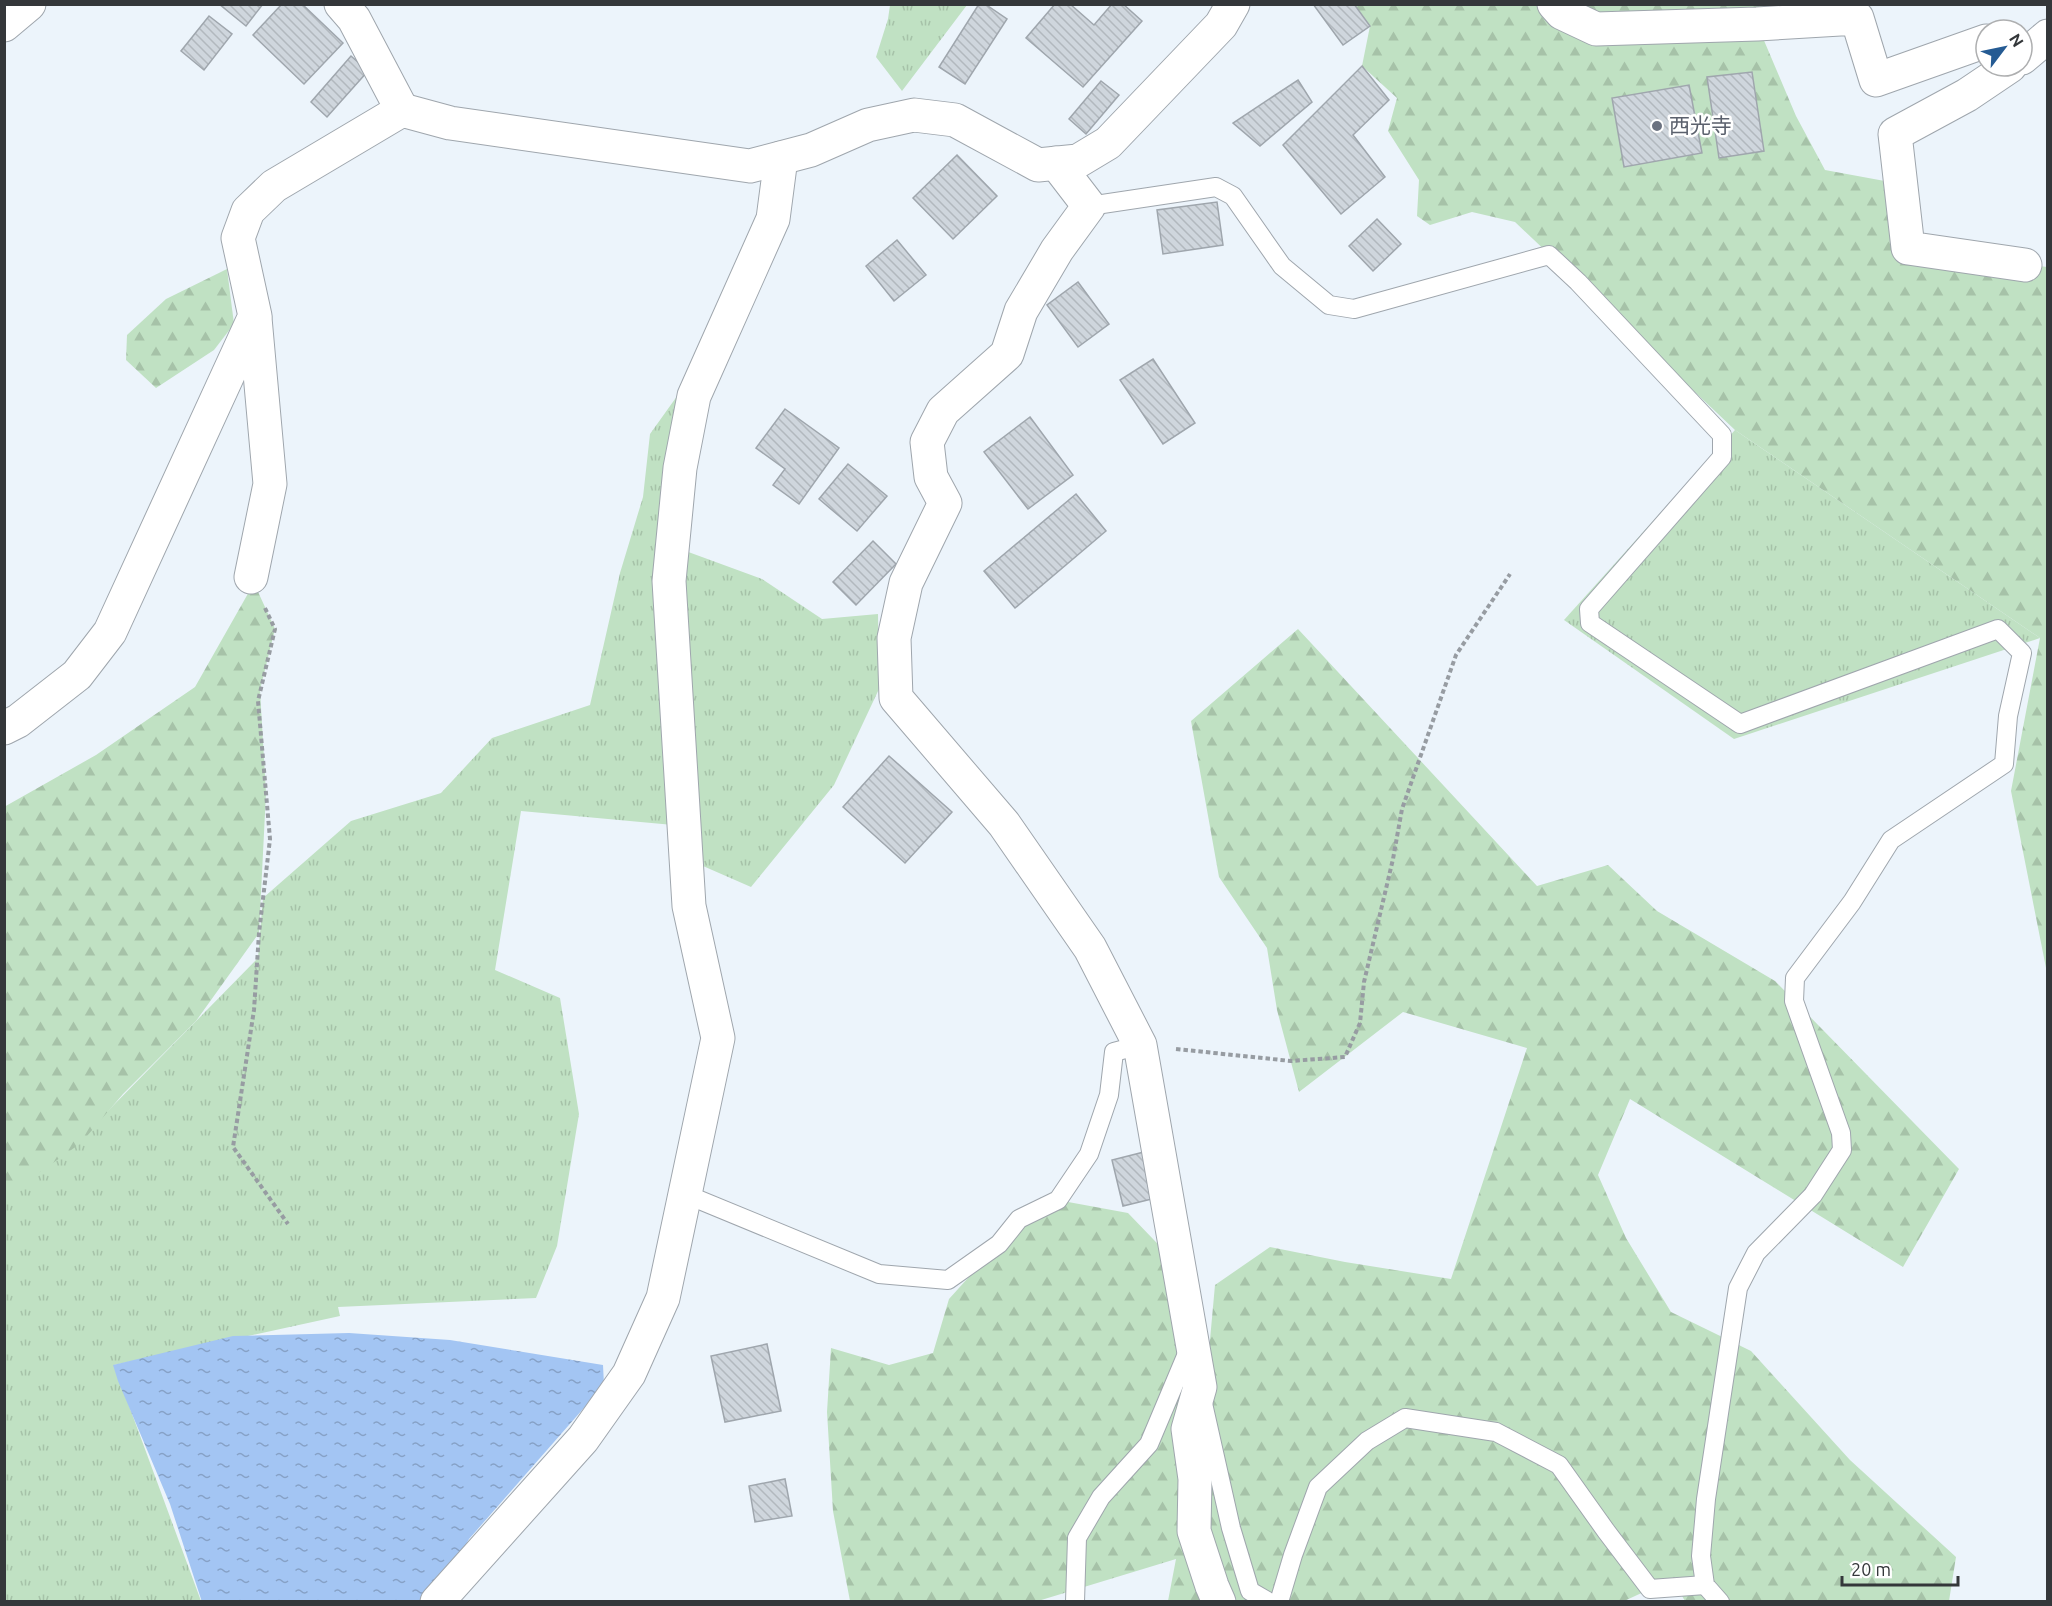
<svg xmlns="http://www.w3.org/2000/svg" width="2052" height="1606" font-family="Ubuntu,'Noto Sans JP',sans-serif">
<style>
.grass{fill:url(#grass-tufts)}
.forest{fill:url(#forest-firs)}
.water{fill:url(#water-ripples)}
.building{fill:url(#building-back-hatch);stroke:#9fa6ad;stroke-width:1.5}
.lines{fill:none;stroke-linecap:round;stroke-linejoin:round}
.lane-casing{stroke:#9fa6ad;stroke-width:20}
.street-casing{stroke:#9fa6ad;stroke-width:35}
.path{stroke:#979ca2;stroke-width:4;stroke-dasharray:4.5 3;stroke-linecap:butt}
.lane{stroke:#fff;stroke-width:18}
.street{stroke:#fff;stroke-width:33}
.worship-dot{fill:#6b7280;stroke:#fff;stroke-width:2}
.labels{text-anchor:middle;stroke-width:5;stroke-linejoin:round;paint-order:stroke}
.worship-label{font-size:21px;fill:#5b616d;stroke:#fff;text-anchor:start}
</style>
<defs>
<pattern id="grass-tufts" width="24" height="20" patternUnits="userSpaceOnUse" patternTransform="scale(1.5)"><rect width="24" height="20" fill="#c0e1c3"/><path d="M3 7l-1-3M5 7V3M7 7l1-3M15 17l-1-3M17 17v-4M19 17l1-3" fill="none" stroke="#a6c2a8"/></pattern>
<pattern id="forest-firs" width="22" height="20" patternUnits="userSpaceOnUse" patternTransform="scale(1.5)"><rect width="22" height="20" fill="#c0e1c3"/><path d="M5 1l3.5 6h-7zM16 11l3.5 6h-7z" fill="#a6c2a8"/></pattern>
<pattern id="water-ripples" width="26" height="14" patternUnits="userSpaceOnUse" patternTransform="scale(1.5)"><rect width="26" height="14" fill="#a3c5f3"/><path d="M2 4q2-2 4 0t4 0M15 11q2-2 4 0t4 0" fill="none" stroke="#86a1c6"/></pattern>
<pattern id="building-back-hatch" width="6" height="6" patternUnits="userSpaceOnUse" patternTransform="scale(1.5)"><rect width="6" height="6" fill="#cfd6dd"/><path d="M-1 5l2 2M0 0l6 6M5-1l2 2" fill="none" stroke="#b2b8be"/></pattern>
</defs>
<rect width="100%" height="100%" fill="#ecf4fb"/>
<g class="grass">
<path d="M 890,5 L 967,5 L 902,91 L 876,57 L 888,19 Z"/>
<path d="M 695,371 L 680,453 L 684,826 L 521,811 L 495,970 L 560,998 L 579,1114 L 557,1246 L 536,1298 L 338,1307 L 340,1316 L 114,1365 L 201,1601 L 5,1602 L 5,1194 L 100,1119 L 258,958 L 263,898 L 351,821 L 441,793 L 492,738 L 590,705 L 620,573 L 643,497 L 650,434 Z"/>
<path d="M 1735,430 L 2040,638 L 1734,739 L 1564,620 Z"/>
<path d="M 672,546 L 762,579 L 822,619 L 878,614 L 879,689 L 834,785 L 751,887 L 703,866 L 677,714 Z"/>
</g>
<g class="forest">
<path d="M 1354,5 L 1856,5 L 1757,24 L 1796,116 L 1825,170 L 1901,184 L 1909,248 L 2047,267 L 2047,973 L 2011,791 L 2040,638 L 1735,430 L 1515,222 L 1472,212 L 1430,225 L 1417,216 L 1419,180 L 1388,131 L 1397,98 L 1362,66 L 1370,26 Z"/>
<path d="M 227,269 L 234,324 L 214,350 L 156,388 L 126,360 L 127,335 L 166,299 Z"/>
<path d="M 254,583 L 275,629 L 260,690 L 266,793 L 259,933 L 196,1021 L 123,1094 L 81,1143 L 5,1197 L 4,807 L 96,755 L 195,687 Z"/>
<path d="M 1298,629 L 1537,886 L 1608,865 L 1657,911 L 1775,981 L 1959,1169 L 1903,1267 L 1630,1099 L 1598,1175 L 1626,1238 L 1671,1312 L 1751,1351 L 1850,1460 L 1956,1557 L 1949,1601 L 1685,1601 L 1672,1579 L 1622,1602 L 1168,1601 L 1176,1559 L 1038,1601 L 850,1601 L 833,1511 L 827,1412 L 831,1348 L 889,1365 L 933,1353 L 949,1299 L 1041,1197 L 1128,1213 L 1179,1266 L 1194,1515 L 1215,1285 L 1270,1247 L 1345,1262 L 1451,1279 L 1527,1048 L 1403,1012 L 1299,1092 L 1277,1010 L 1267,948 L 1219,877 L 1191,721 Z"/>
</g>
<path class="water" d="M 349,1333 L 450,1340 L 603,1365 L 604,1385 L 469,1539 L 449,1574 L 422,1601 L 202,1602 L 170,1504 L 118,1381 L 113,1365 L 233,1336 Z"/>
<g class="building">
<path d="M 219,4 L 263,4 L 246,26 Z"/>
<path d="M 282,4 L 302,4 L 343,43 L 304,84 L 253,35 Z"/>
<path d="M 979,4 L 985,4 L 1007,19 L 965,84 L 939,67 Z"/>
<path d="M 1055,4 L 1070,4 L 1094,25 L 1112,4 L 1123,4 L 1142,21 L 1083,87 L 1026,38 Z"/>
<path d="M 1313,4 L 1354,4 L 1370,26 L 1343,45 Z"/>
<path d="M 209,16 L 232,34 L 204,70 L 181,51 Z"/>
<path d="M 351,56 L 368,71 L 327,117 L 311,102 Z"/>
<path d="M 1362,66 L 1389,100 L 1353,135 L 1385,177 L 1341,214 L 1283,145 Z"/>
<path d="M 1752,72 L 1764,151 L 1719,158 L 1707,77 Z"/>
<path d="M 1298,80 L 1312,102 L 1260,146 L 1233,123 Z"/>
<path d="M 1101,81 L 1119,95 L 1086,134 L 1069,119 Z"/>
<path d="M 1689,85 L 1702,153 L 1624,167 L 1612,98 Z"/>
<path d="M 957,155 L 997,196 L 953,239 L 913,198 Z"/>
<path d="M 1217,202 L 1223,245 L 1163,254 L 1157,210 Z"/>
<path d="M 1377,219 L 1401,244 L 1373,271 L 1349,246 Z"/>
<path d="M 897,240 L 926,275 L 894,301 L 866,266 Z"/>
<path d="M 1078,282 L 1109,324 L 1078,347 L 1047,305 Z"/>
<path d="M 1153,359 L 1195,423 L 1163,444 L 1120,380 Z"/>
<path d="M 785,409 L 839,448 L 799,504 L 773,485 L 785,469 L 756,448 Z"/>
<path d="M 1030,417 L 1073,475 L 1028,509 L 984,452 Z"/>
<path d="M 848,464 L 887,496 L 857,531 L 819,499 Z"/>
<path d="M 1076,494 L 1106,531 L 1015,608 L 984,571 Z"/>
<path d="M 873,541 L 896,564 L 856,605 L 833,582 Z"/>
<path d="M 889,756 L 952,812 L 905,863 L 843,807 Z"/>
<path d="M 1144,1152 L 1156,1198 L 1123,1206 L 1112,1160 Z"/>
<path d="M 767,1344 L 781,1411 L 725,1422 L 711,1356 Z"/>
<path d="M 785,1479 L 792,1516 L 755,1522 L 749,1486 Z"/>
</g>
<g class="lines">
<g class="lane-casing">
<g id="lane">
<path d="M 1089,206 L 1216,187 L 1233,196 L 1282,266 L 1329,305 L 1354,309 L 1549,255 L 1578,282 L 1722,435 L 1722,457 L 1589,609 L 1590,623 L 1740,724 L 1998,629 L 2022,653 L 2008,716 L 2004,764 L 1891,840 L 1852,902 L 1795,978 L 1794,1001 L 1841,1133 L 1842,1150 L 1813,1195 L 1756,1253 L 1738,1288 L 1706,1499 L 1701,1556 L 1705,1585 L 1720,1602"/>
<path d="M 685,1194 L 879,1274 L 948,1280 L 999,1244 L 1019,1219 L 1058,1200 L 1089,1154 L 1109,1095 L 1114,1052 L 1140,1045"/>
<path d="M 1202,1399 L 1231,1528 L 1250,1591 L 1269,1602"/>
<path d="M 1075,1602 L 1077,1538 L 1101,1497 L 1149,1444 L 1189,1349"/>
<path d="M 1279,1602 L 1293,1555 L 1318,1487 L 1367,1441 L 1405,1418 L 1496,1432 L 1559,1465 L 1606,1531 L 1650,1589 L 1705,1585"/>
</g>
</g>
<g class="street-casing">
<g id="street">
<path d="M 341,4 L 354,19 L 402,110"/>
<path d="M 1554,4 L 1562,13 L 1596,29 L 1757,24 L 1857,18 L 1876,80 L 1986,41"/>
<path d="M 4,25 L 29,4"/>
<path d="M 2022,58 L 2048,36"/>
<path d="M 2010,66 L 1967,95 L 1895,134 L 1908,248 L 2025,265"/>
<path d="M 1056,163 L 1089,206 L 1057,250 L 1021,311 L 1007,354 L 943,411 L 927,442 L 931,477 L 945,503 L 906,583 L 894,638 L 896,698 L 1004,824 L 1090,948 L 1140,1045 L 1200,1387 L 1188,1429 L 1195,1479 L 1194,1531 L 1212,1586 L 1219,1602"/>
<path d="M 251,577 L 270,484 L 255,318"/>
<path d="M 4,728 L 18,721 L 77,675 L 110,632 L 255,316 L 238,238 L 248,211 L 274,186 L 402,110 L 450,123 L 750,166 L 811,150 L 868,125 L 914,115 L 955,120 L 1038,165 L 1078,161 L 1108,143 L 1221,25 L 1233,4"/>
<path d="M 437,1602 L 583,1439 L 629,1374 L 663,1298 L 718,1038 L 689,906 L 669,581 L 680,468 L 694,396 L 773,219 L 781,158"/>
</g>
</g>
<g class="path">
<path d="M 265,608 L 275,629 L 258,701 L 270,839 L 259,933 L 254,1010 L 233,1147 L 288,1224"/>
<path d="M 1176,1049 L 1291,1061 L 1345,1057 L 1360,1023 L 1364,982 L 1393,859 L 1402,809 L 1456,655 L 1510,574"/>
</g>
<use href="#lane" class="lane"/>
<use href="#street" class="street"/>
</g>
<circle class="worship-dot" cx="1657" cy="126" r="6"/>
<g class="labels">
<g class="worship-label">
<text x="1669" y="133">西光寺</text>
</g>
</g>
<rect width="2052" height="1606" fill="none" stroke="#34373a" stroke-width="12"/>
<g transform="translate(2004 48) rotate(58)"><circle r="28" fill="#ffffff" stroke="#aeafb0" stroke-width="1.5"/>
<path d="M0-4.5L10 22L0 15L-10 22Z" fill="#255b93"/>
<text y="-9" font-size="16" font-weight="bold" text-anchor="middle" fill="#34373a">N</text>
</g>
<path d="M1842 1576v9h116v-9" fill="none" stroke="#34373a" stroke-width="3"/>
<text x="1851" y="1576" font-size="18" fill="#34373a" stroke="#ffffff" stroke-width="4.5" paint-order="stroke">20 m</text>
</svg>
